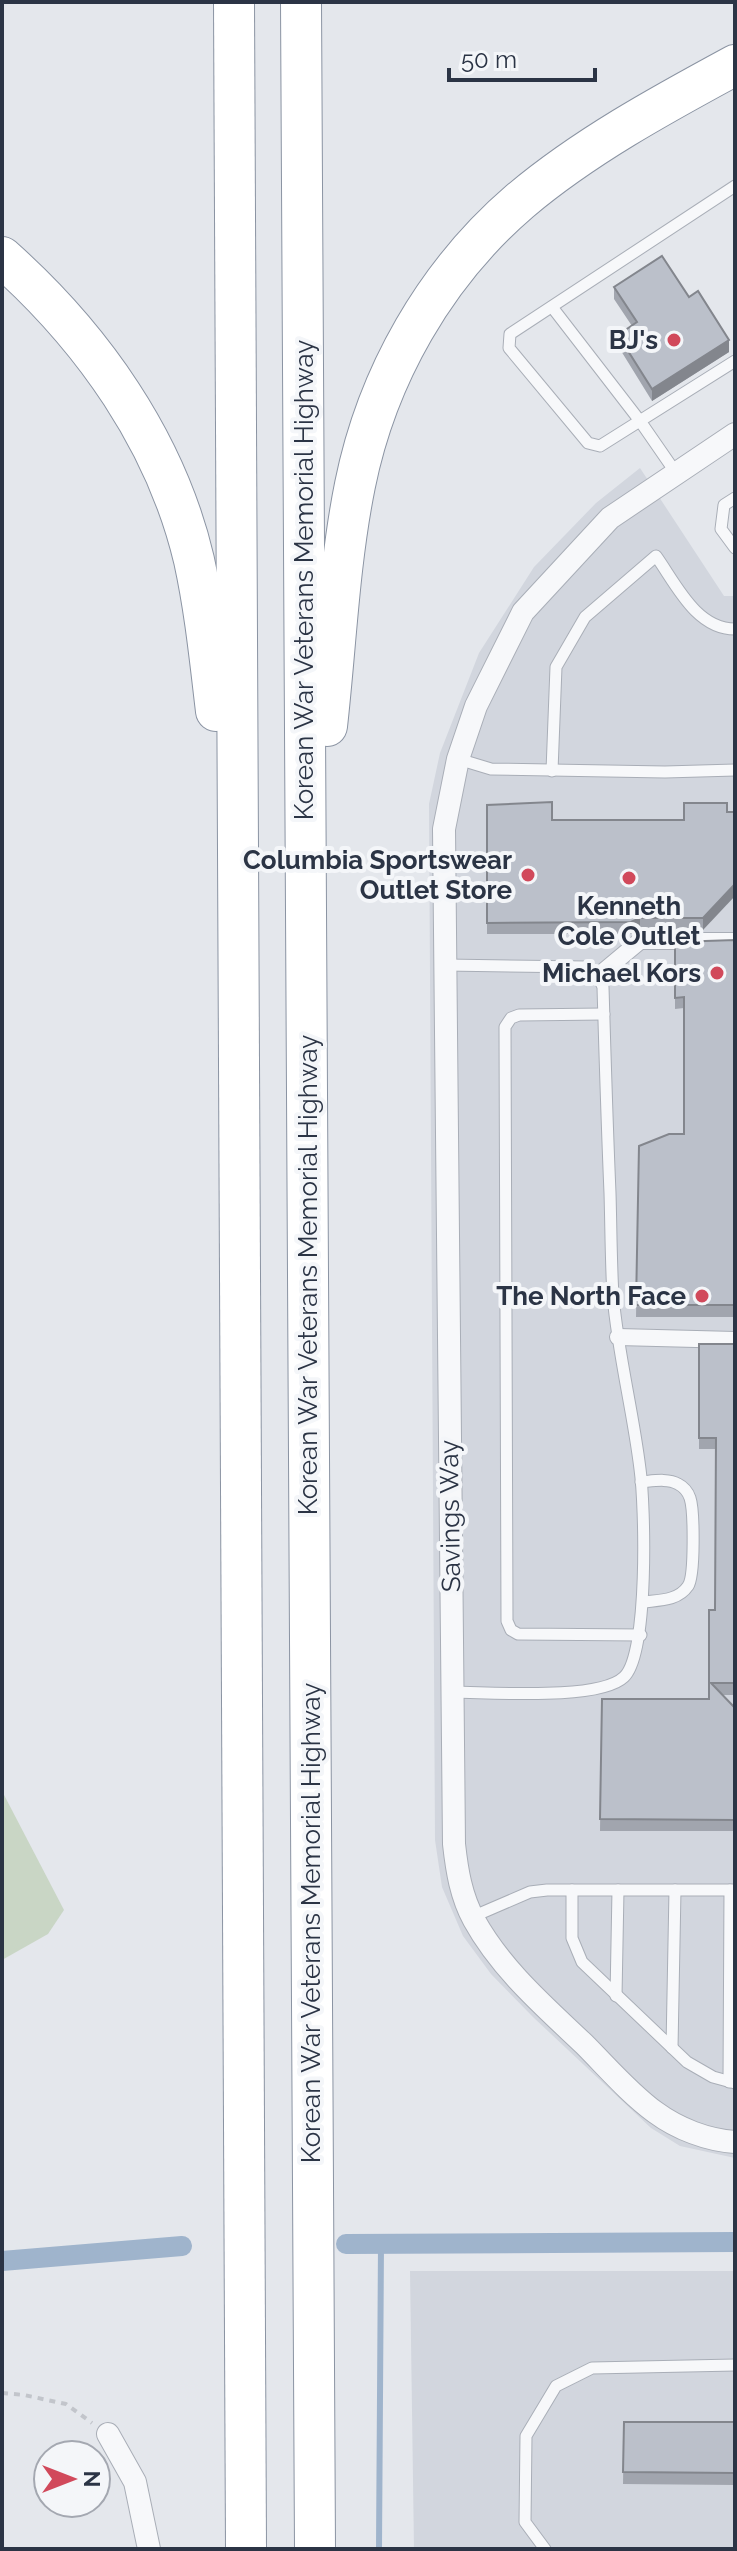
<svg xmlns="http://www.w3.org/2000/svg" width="737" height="2551" font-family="Raleway,sans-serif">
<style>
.built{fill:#d2d6de}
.green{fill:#c9d6c5}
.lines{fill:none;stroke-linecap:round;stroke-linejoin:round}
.stream{stroke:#9fb4cc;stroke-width:6}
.canal{stroke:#9fb4cc;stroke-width:20}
.service-casing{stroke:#a9aeb7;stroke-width:13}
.pedestrian-casing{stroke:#a9aeb7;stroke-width:18}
.minor-casing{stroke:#a9aeb7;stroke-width:24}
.motorway-casing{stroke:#8b94a3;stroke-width:42}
.path{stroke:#c2c5cb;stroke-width:4;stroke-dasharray:6 6;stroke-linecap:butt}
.service{stroke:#f7f8fa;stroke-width:11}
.pedestrian{stroke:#f7f8fa;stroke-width:16}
.minor{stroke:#f7f8fa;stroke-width:22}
.motorway{stroke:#fff;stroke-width:40}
.wall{fill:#a1a5ae}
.shaded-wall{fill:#83868d}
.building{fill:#bbc0ca;stroke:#83868d;stroke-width:2}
.poi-dot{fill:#d1495b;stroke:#f4f6f9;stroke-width:3}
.labels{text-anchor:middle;stroke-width:8;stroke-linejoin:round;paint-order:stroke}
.poi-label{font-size:26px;font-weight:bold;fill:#2b3445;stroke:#f4f6f9;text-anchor:end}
.street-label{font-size:26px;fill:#2b3445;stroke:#f4f6f9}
</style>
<rect width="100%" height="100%" fill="#e4e7ec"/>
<g class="built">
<path d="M 640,468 L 724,596 L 735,596 L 735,2158 L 680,2146 L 651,2128 L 533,2017 L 491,1974 L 463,1936 L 442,1887 L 435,1840 L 429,804 L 440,753 L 479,653 L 534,567 L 596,503 Z"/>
<path d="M 410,2271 L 735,2271 L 735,2549 L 414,2549 Z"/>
</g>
<path class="green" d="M 2,1791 L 64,1910 L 48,1934 L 2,1960 Z"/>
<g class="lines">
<path class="stream" d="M 379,2549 L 381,2244"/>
<g class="canal">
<path d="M 346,2244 L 735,2242"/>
<path d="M 2,2261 L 182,2246"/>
</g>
<g class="service-casing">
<g id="service">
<path d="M 735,186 L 510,334 L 509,348 L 588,443 L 600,446 L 735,361"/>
<path d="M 552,307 L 640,421 L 676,473"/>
<path d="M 735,498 L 724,505 L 721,529 L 735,548"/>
<path d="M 458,759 L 491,769 L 665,772 L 735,770"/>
<path d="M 552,771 L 556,667 L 585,617 L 656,556 C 676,584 696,629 735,629"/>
<path d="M 445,965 L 586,967 L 598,976 L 603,987 C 605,1056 607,1124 610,1193 C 611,1227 611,1262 613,1296 C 618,1354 633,1411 640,1469 C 645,1505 649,1654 624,1677 C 599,1701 489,1692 452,1692"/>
<path d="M 604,1014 L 519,1015 L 511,1018 L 505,1027 L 507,1621 L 511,1630 L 518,1634 L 641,1635"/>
<path d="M 641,1482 C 653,1481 668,1478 678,1484 C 684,1487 688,1492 690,1498 C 694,1510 695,1576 688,1586 C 678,1601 659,1600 643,1602"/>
<path d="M 572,1890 L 572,1938 L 582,1962 L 687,2062 L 713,2077 L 735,2083"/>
<path d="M 472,1917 L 530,1892 L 547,1890 L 735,1890"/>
<path d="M 616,1996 L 618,1890"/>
<path d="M 672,2048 L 675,1890"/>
<path d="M 729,2082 L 730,1890"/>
<path d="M 545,2549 L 525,2522 L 526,2436 L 556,2386 L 592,2368 L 735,2365"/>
</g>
</g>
<g class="pedestrian-casing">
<g id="pedestrian">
<path d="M 598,976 L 640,941 L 735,941"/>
<path d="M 618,1337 L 735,1340"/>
</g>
</g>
<g class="minor-casing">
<g id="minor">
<path d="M 735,434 L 610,518 L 523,612 L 476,706 L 458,759 L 444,829 L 454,1844 C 457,1871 461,1896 474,1920 C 501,1969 544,2006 584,2044 C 607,2067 629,2093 655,2112 C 678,2129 707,2140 735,2142"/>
<path d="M 108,2434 L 135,2482 L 149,2549"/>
</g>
</g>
<g class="motorway-casing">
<g id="motorway">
<path d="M 234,2 L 246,2549"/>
<path d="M 301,2 L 315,2549"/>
<path d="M 2,257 C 92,337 166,441 194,560 C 205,610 210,661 216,711"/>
<path d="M 327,726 C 336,646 339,564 355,485 C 377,376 435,274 520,201 C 584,147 661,105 735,65"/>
</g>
</g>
<path class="path" d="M 2,2393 L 24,2395 L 66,2404 L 92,2423"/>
<use href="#service" class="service"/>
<use href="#pedestrian" class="pedestrian"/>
<use href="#minor" class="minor"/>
<use href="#motorway" class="motorway"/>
</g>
<g class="wall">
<path d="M 614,287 L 689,297 L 729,352 L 652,401 L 618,346 L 618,335 L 632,326 L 614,299 Z"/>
<path d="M 727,803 L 703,930 L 640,930 L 631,934 L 487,934 L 487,805 L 552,820 L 684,820 Z"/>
<path d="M 735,940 L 735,1317 L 636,1317 L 639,1146 L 684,1134 L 684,1008 L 675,1009 L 675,942 Z"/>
<path d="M 699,1344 L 735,1344 L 735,1695 L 722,1695 L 735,1708 L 735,1831 L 600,1831 L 602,1699 L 709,1699 L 715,1610 L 716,1449 L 699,1449 Z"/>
<path d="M 624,2422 L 735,2422 L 735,2485 L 623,2484 Z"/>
</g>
<g class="shaded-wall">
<path d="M 729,340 L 729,352 L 652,401 L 652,389 Z"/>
<path d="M 735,884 L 735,896 L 703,930 L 703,918 Z"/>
<path d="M 640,918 L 640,930 L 631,934 L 631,922 Z"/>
</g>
<g class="building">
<path d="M 662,256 L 689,297 L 698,291 L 729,340 L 652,389 L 618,335 L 637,322 L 614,287 Z"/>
<path d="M 552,802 L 552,820 L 684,820 L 684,803 L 727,803 L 727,812 L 735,812 L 735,884 L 703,918 L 640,918 L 631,922 L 487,923 L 487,805 Z"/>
<path d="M 735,940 L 735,1305 L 636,1305 L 639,1146 L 669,1134 L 684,1134 L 684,997 L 675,998 L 675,942 Z"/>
<path d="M 699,1344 L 735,1344 L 735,1683 L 711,1683 L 735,1708 L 735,1820 L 600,1819 L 602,1699 L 709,1699 L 709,1610 L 715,1610 L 716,1438 L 699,1438 Z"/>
<path d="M 624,2422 L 735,2422 L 735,2473 L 623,2472 Z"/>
</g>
<g class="poi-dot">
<circle cx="674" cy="340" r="8"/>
<circle cx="528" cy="875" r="8"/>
<circle cx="629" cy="878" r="8"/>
<circle cx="717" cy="973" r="8"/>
<circle cx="702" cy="1296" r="8"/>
</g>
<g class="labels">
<g class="poi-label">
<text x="658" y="349">BJ's</text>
<text x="512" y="869">Columbia Sportswear<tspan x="512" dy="30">Outlet Store</tspan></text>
<text x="629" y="915" text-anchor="middle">Kenneth<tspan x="629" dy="30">Cole Outlet</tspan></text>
<text x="701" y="982">Michael Kors</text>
<text x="686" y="1305">The North Face</text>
</g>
<g class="street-label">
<text transform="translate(304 580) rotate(-90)" y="9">Korean War Veterans Memorial Highway</text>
<text transform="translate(308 1275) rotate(-90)" y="9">Korean War Veterans Memorial Highway</text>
<text transform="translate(450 1516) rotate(-91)" y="9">Savings Way</text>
<text transform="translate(311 1923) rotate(-90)" y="9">Korean War Veterans Memorial Highway</text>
</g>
</g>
<rect width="737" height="2551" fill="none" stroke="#2b3445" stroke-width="8"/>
<g transform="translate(72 2479) rotate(90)"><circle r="38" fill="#f4f6f9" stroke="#a4a8b1" stroke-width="2"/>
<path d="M0-6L14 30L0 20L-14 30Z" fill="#d1495b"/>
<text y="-12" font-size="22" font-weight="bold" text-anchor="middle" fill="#2b3445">N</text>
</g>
<path d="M449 68v12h146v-12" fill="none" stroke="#2b3445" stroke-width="4"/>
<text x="461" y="68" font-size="24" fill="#2b3445" stroke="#f4f6f9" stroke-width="6" paint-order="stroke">50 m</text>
</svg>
